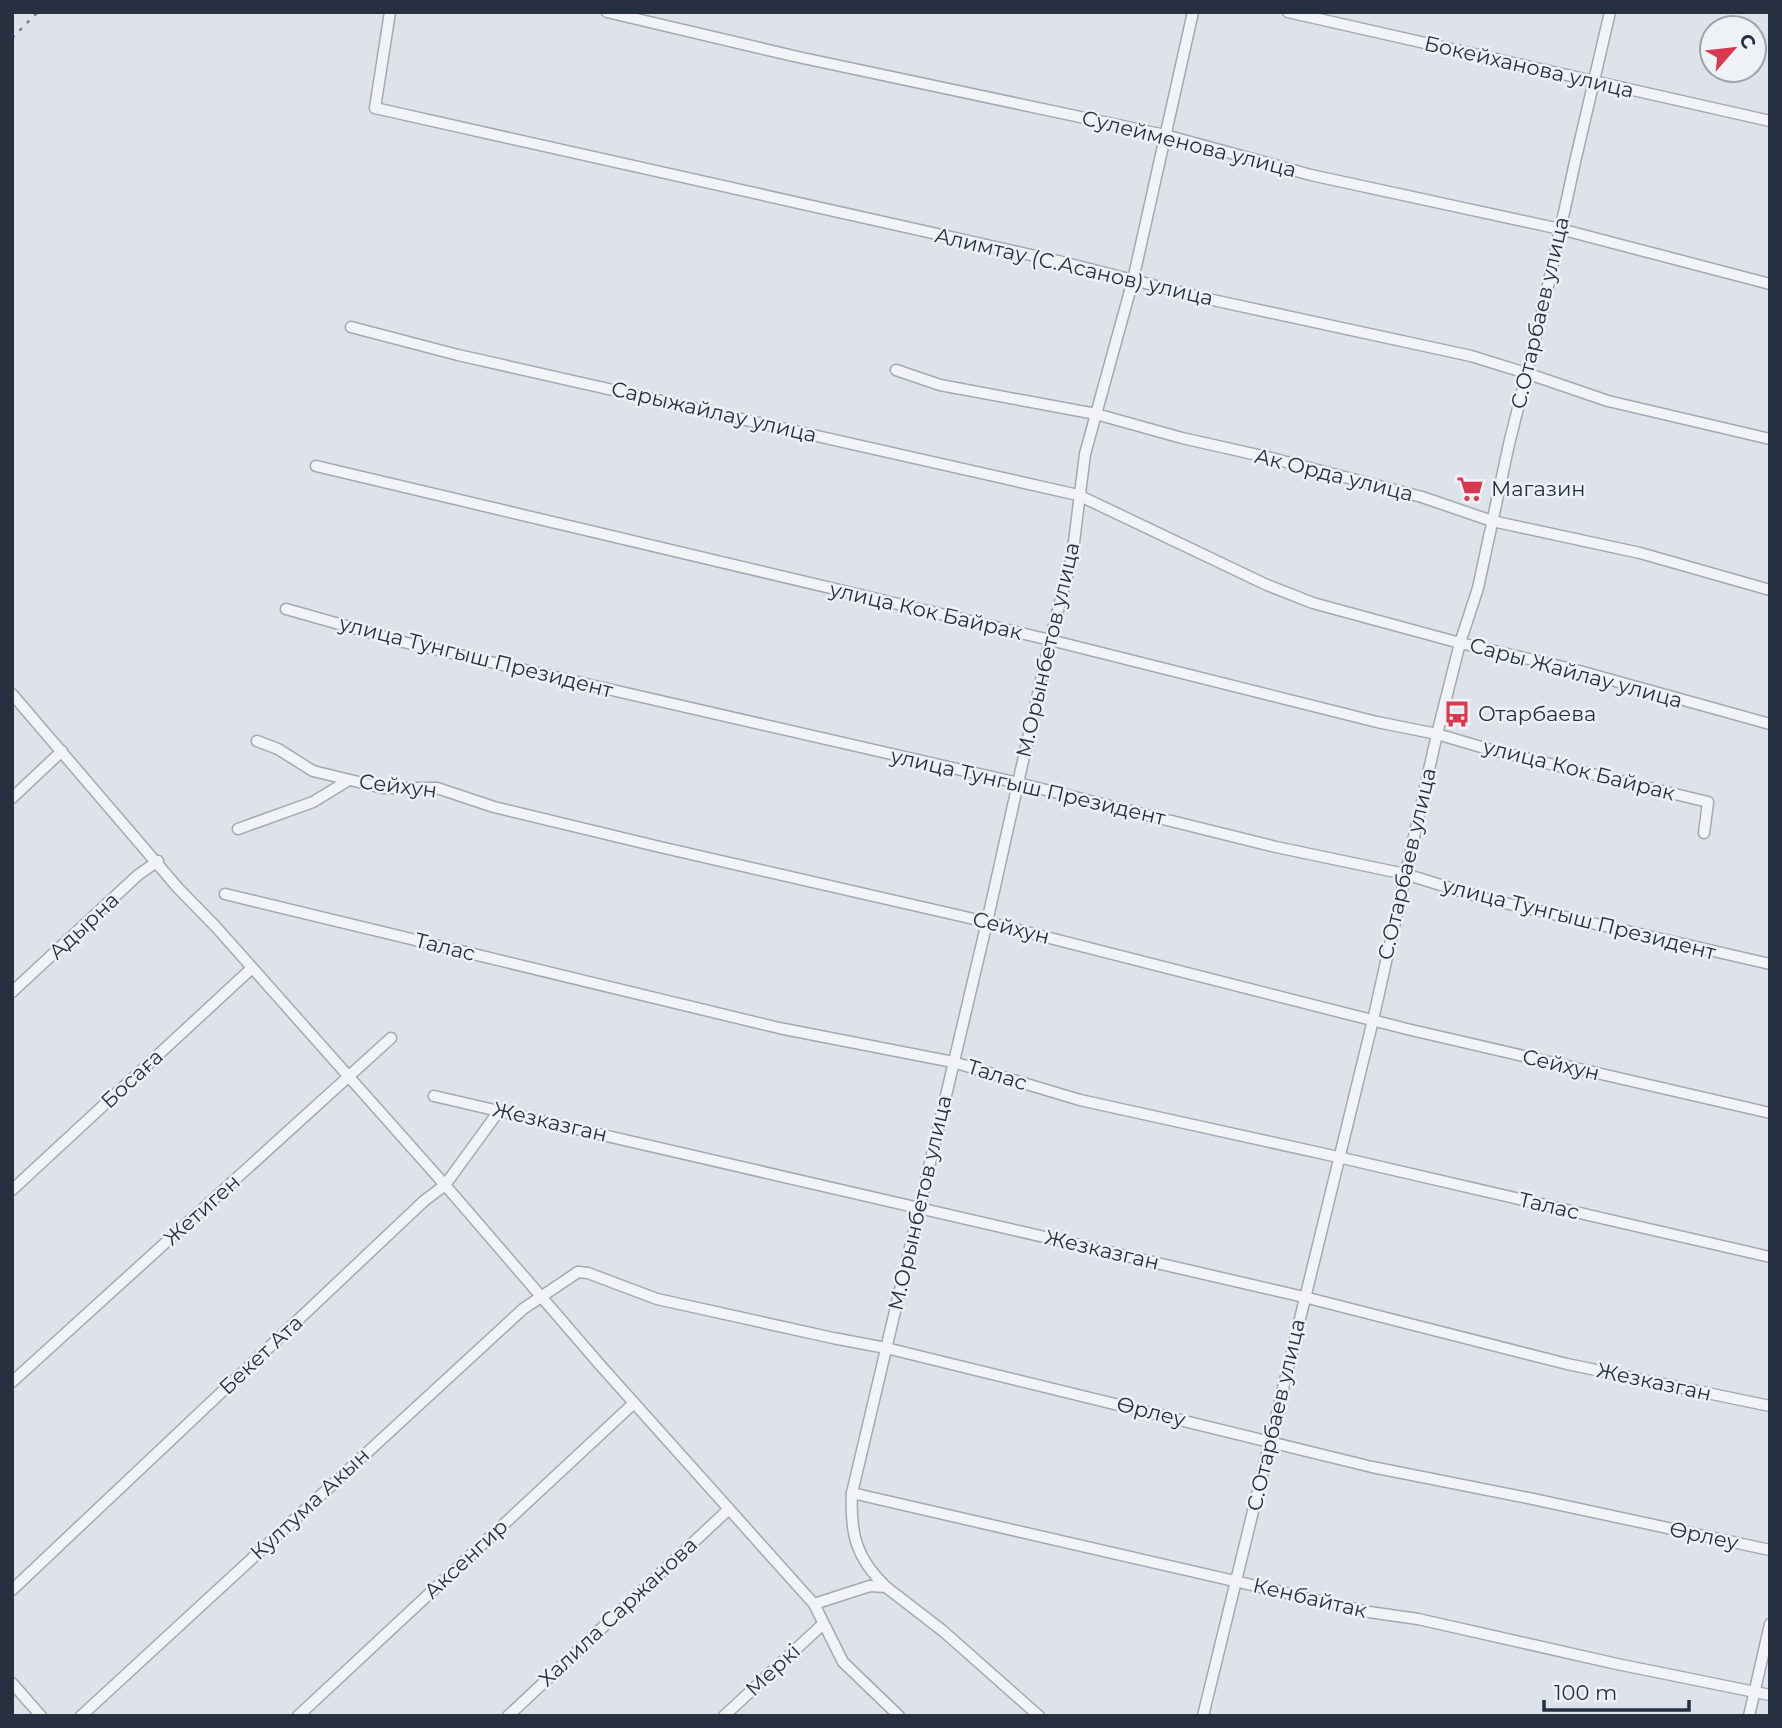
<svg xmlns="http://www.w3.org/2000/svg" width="1782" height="1728" font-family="Montserrat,sans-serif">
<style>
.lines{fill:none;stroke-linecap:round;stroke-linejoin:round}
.minor-casing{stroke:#a3a9b3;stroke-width:13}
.minor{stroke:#f1f3f7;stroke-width:10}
.rail{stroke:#768194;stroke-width:2.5;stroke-dasharray:3.5 7;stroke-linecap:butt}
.labels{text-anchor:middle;stroke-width:5;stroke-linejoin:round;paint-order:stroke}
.street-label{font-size:21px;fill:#263041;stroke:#eef1f6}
.poi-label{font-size:21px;fill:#263041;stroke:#eef1f6;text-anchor:start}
</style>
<rect width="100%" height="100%" fill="#dee2e9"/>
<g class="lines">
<g class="minor-casing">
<g id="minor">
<path d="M 390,12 L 375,108 L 1062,262 L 1208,299 L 1471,356 L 1526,373 L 1608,401 L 1770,439"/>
<path d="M 607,12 L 798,57 L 1165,135 L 1311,175 L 1560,229 L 1770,284"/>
<path d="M 1288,12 L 1770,121"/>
<path d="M 351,327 L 458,355 L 1078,495 L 1267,585 L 1313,603 L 1460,643 L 1572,669 L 1770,724"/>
<path d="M 896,370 L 940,385 L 1096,414 L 1182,438 L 1271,458 L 1422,497 L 1492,521 L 1640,553 L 1770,590"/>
<path d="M 316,466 L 1050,640 L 1377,722 L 1437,734 L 1488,749 L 1708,802 L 1704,833"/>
<path d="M 286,609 L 403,642 L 1018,783 L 1276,847 L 1405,874 L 1483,898 L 1770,964"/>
<path d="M 12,694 L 178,888 L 216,927 L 445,1185 L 601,1366 L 814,1604 L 843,1662 L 899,1716"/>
<path d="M 257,741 L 278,749 L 313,771 L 383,788 L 437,788 L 494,807 L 660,847 L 987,922 L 1407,1029 L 1770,1113"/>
<path d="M 12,798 L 62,751"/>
<path d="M 238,829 L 313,802 L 349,780"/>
<path d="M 225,894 L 779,1028 L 953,1062 L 1080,1100 L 1338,1157 L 1770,1257"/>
<path d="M 12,992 L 138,875 L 158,861"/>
<path d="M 434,1096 L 1304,1297 L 1567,1364 L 1770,1406"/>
<path d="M 12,1190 L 252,968"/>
<path d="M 12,1382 L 391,1038"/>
<path d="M 852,1493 L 1369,1612 L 1418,1619 L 1617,1664 L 1770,1695"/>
<path d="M 886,1587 C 856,1558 850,1534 852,1493 L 987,922 L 1050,640 L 1072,558 L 1085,454 L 1133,280 L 1193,12"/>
<path d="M 12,1590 L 424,1201 L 445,1185 L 499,1111"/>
<path d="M 814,1604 L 870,1586 L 886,1587 L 943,1631 L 1039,1716"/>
<path d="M 12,1683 L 41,1716"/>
<path d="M 81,1716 L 523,1309 L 578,1272 L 588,1273 L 657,1299 L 833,1338 L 886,1348 L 1372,1467 L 1533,1499 L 1770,1550"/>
<path d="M 298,1716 L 634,1403"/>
<path d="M 508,1716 L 729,1509"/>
<path d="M 724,1716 L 823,1624"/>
<path d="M 1203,1716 L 1373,1020 L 1437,734 L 1460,643 L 1478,588 L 1509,444 L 1544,304 L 1575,162 L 1610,12"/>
<path d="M 1749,1716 L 1770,1624"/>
</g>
</g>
<use href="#minor" class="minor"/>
<path class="rail" d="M 12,38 L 38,12"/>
</g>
<defs>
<g id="supermarket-bare" transform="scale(2.1)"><path d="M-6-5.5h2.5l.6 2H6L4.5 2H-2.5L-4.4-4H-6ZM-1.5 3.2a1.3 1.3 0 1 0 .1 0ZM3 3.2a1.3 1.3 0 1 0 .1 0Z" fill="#da3850" stroke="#eef1f6" stroke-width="2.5" paint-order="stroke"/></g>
<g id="bus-bare" transform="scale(2.1)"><path d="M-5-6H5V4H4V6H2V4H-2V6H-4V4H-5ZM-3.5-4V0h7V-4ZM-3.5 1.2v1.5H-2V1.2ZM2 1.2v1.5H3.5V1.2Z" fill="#da3850" stroke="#eef1f6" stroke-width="2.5" paint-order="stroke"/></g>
</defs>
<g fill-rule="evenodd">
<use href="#supermarket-bare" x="1470" y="489"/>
<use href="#bus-bare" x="1457" y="714"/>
</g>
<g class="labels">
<g class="street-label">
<text transform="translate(1529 67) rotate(13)" y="7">Бокейханова улица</text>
<text transform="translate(1189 144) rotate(14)" y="7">Сулейменова улица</text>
<text transform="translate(1074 267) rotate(13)" y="7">Алимтау (С.Асанов) улица</text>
<text transform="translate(1540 313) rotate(-77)" y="7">С.Отарбаев улица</text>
<text transform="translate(714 412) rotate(13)" y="7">Сарыжайлау улица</text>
<text transform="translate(1334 475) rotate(14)" y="7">Ак Орда улица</text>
<text transform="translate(926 611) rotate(13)" y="7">улица Кок Байрак</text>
<text transform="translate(1048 650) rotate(-77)" y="7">М.Орынбетов улица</text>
<text transform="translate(476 657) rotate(14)" y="7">улица Тунгыш Президент</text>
<text transform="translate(1576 673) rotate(15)" y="7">Сары Жайлау улица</text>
<text transform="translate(1579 770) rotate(14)" y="7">улица Кок Байрак</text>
<text transform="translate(398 786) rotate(7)" y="7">Сейхун</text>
<text transform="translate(1028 787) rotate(13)" y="7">улица Тунгыш Президент</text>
<text transform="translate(1407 864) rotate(-77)" y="7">С.Отарбаев улица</text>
<text transform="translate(1579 919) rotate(14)" y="7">улица Тунгыш Президент</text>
<text transform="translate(84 926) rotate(-43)" y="7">Адырна</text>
<text transform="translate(1011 928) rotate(14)" y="7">Сейхун</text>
<text transform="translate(445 947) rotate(14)" y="7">Талас</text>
<text transform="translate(1561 1065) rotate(13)" y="7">Сейхун</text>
<text transform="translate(997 1075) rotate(17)" y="7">Талас</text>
<text transform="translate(132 1079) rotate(-43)" y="7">Босаға</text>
<text transform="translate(550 1122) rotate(13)" y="7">Жезказган</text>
<text transform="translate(920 1203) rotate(-77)" y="7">М.Орынбетов улица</text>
<text transform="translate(1549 1206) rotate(13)" y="7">Талас</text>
<text transform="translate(202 1210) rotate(-42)" y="7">Жетиген</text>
<text transform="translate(1102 1250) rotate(13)" y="7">Жезказган</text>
<text transform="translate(261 1355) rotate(-43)" y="7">Бекет Ата</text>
<text transform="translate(1654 1382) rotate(12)" y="7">Жезказган</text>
<text transform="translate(1151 1412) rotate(14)" y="7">Өрлеу</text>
<text transform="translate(1276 1415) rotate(-77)" y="7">С.Отарбаев улица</text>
<text transform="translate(310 1504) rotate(-43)" y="7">Култума Акын</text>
<text transform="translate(1704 1536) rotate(12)" y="7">Өрлеу</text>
<text transform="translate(466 1559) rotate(-43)" y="7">Аксенгир</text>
<text transform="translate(1310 1598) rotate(13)" y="7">Кенбайтак</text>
<text transform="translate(618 1612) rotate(-43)" y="7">Халила Саржанова</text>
<text transform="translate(773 1670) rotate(-43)" y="7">Меркі</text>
</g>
<g class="poi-label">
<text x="1491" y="496">Магазин</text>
<text x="1478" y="721">Отарбаева</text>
</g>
</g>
<rect width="1782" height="1728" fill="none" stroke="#263041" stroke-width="28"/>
<g transform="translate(1733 49) rotate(62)"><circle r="33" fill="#eef1f6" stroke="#9ea4ae" stroke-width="2"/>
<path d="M0-5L12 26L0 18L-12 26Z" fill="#da3850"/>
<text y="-10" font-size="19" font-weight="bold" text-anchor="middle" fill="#263041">С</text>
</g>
<path d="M1544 1700v10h145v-10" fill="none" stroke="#263041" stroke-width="3.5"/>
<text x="1554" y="1700" font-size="21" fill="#263041" stroke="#eef1f6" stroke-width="5" paint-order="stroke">100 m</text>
</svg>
